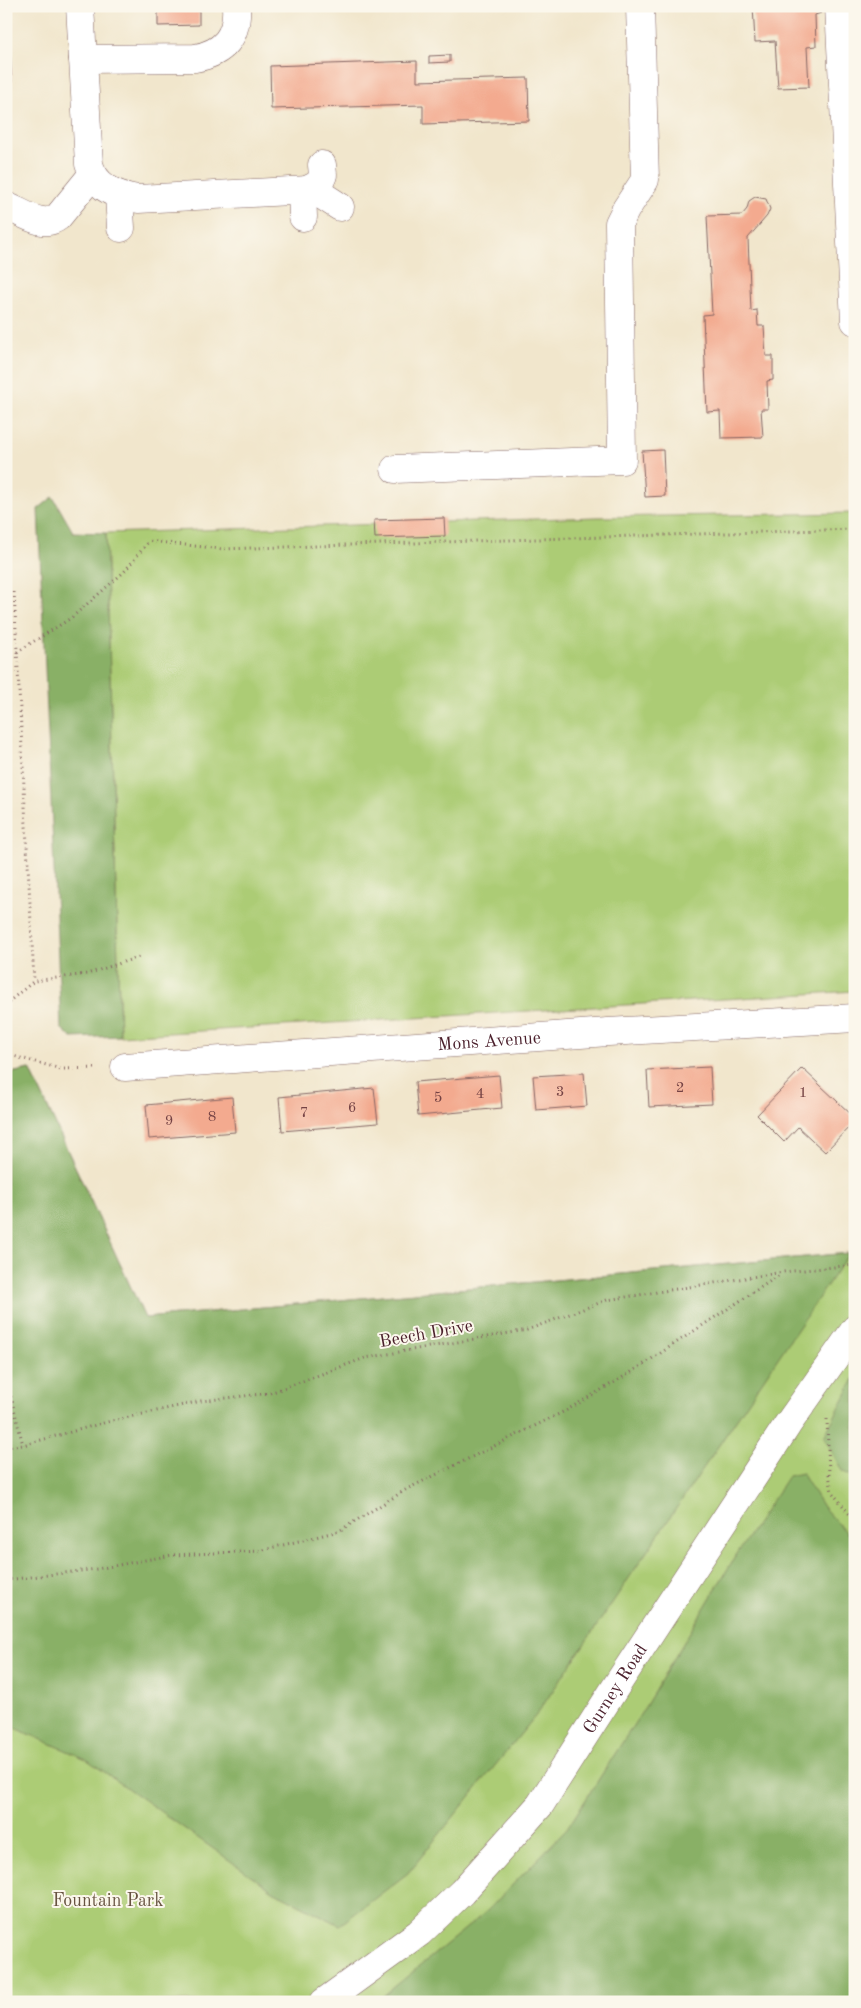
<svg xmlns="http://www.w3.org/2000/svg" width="861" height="2008" font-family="'Old Standard TT',serif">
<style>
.green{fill:#accc74;stroke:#7b7650}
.forest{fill:#89b066;stroke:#6a6848}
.building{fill:#f3aa8f}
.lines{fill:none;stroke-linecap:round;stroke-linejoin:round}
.minor-casing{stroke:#846563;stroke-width:29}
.path{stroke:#846563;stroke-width:3;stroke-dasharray:1 4;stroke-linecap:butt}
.minor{stroke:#fff;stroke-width:28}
.labels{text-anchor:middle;stroke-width:4;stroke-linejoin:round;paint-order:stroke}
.number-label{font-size:15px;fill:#744244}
.street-label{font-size:18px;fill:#4a1f2b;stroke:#fbf7ec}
.park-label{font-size:18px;fill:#675341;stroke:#fbf7ec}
</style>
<rect width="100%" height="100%" fill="#fbf7ec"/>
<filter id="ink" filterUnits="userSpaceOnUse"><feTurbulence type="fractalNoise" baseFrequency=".02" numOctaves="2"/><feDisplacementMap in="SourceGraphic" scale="10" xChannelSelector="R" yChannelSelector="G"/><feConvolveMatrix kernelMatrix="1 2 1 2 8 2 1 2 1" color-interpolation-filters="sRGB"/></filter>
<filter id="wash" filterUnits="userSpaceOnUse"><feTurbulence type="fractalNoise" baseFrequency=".0096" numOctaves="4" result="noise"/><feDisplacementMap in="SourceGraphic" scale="20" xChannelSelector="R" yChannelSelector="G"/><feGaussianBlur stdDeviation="1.12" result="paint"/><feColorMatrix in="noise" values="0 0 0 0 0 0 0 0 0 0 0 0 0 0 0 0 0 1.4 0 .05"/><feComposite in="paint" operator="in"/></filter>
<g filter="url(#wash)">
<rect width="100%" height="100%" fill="#f1e6cc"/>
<g class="green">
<path d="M 855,513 L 855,991 L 120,1036 L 106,533 L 597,517 Z"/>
<path d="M 30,1069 L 145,1318 L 849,1253 L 855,1248 L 855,2002 L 6,2002 L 6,1074 Z"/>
</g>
<g class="forest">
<path d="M 53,497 L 73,532 L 106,533 L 120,1036 L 72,1038 L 61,1028 L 38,509 Z"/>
<path d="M 30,1069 L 145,1318 L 849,1253 L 537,1714 L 408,1873 L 340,1925 L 273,1891 L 86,1759 L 6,1724 L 6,1074 Z"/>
<path d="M 855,1377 L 855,1478 L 842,1471 L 824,1437 Z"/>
<path d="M 802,1473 L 823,1507 L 848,1534 L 855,1534 L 855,2002 L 376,2002 L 487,1911 L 567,1829 L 645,1707 L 733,1560 L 788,1476 Z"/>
</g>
<g id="blocks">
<g class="building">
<path d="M 6,6 L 8,6 L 12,84 L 6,84 Z"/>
<path d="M 158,6 L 199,6 L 199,25 L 158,26 Z"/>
<path d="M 753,6 L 821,7 L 821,13 L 815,15 L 816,46 L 807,47 L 809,87 L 778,88 L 775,41 L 755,42 Z"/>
<path d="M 450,55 L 450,62 L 429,63 L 429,56 Z"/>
<path d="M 417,61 L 417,81 L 528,78 L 529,121 L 423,124 L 423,105 L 271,109 L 270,66 Z"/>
<path d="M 755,197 L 766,199 L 770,209 L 767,216 L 748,238 L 751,311 L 757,310 L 758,326 L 764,326 L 766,356 L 773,356 L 773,380 L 767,381 L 768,409 L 761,409 L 763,437 L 721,438 L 720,411 L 707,412 L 703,315 L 712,314 L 707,216 L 742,215 L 747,209 L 749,201 Z"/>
<path d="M 663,450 L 665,496 L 645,497 L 642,451 Z"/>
<path d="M 444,518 L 445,536 L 375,538 L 374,520 Z"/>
<path d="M 710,1067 L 712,1104 L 649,1107 L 647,1070 Z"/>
<path d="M 802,1068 L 855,1118 L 855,1121 L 825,1152 L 798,1127 L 784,1142 L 757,1115 Z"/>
<path d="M 584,1073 L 587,1106 L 536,1110 L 533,1076 Z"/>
<path d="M 499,1075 L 502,1108 L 418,1116 L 415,1082 Z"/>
<path d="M 374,1088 L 378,1123 L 282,1131 L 279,1097 Z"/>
<path d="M 232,1097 L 235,1132 L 149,1139 L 146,1105 Z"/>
</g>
</g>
</g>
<g filter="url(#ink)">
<use href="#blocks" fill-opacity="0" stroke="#846563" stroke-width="1"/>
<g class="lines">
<g class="minor-casing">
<g id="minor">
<path d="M 80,6 L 89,164 C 95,187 116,196 138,199 L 309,190 L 320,194 L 340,207"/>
<path d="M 839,6 L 855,321"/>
<path d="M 83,59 L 195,58 C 224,53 238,36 236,6"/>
<path d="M 307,190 L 319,184 L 323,175 L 322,165"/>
<path d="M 302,191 L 303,217"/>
<path d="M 119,195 L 121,228"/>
<path d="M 6,206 C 22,212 43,229 58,217 L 93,174"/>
<path d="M 395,469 L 622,460 L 619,223 L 626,209 L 645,180 L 640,6"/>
<path id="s1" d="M 125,1067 L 608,1032 L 855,1018"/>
<path id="s2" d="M 324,2002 L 419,1933 L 462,1892 L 540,1805 L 622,1677 L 788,1424 L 855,1329"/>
</g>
</g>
<g class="path">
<path d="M 14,592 L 34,981"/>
<path d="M 17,652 L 71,618 L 124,572 L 149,541 L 222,549 L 855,529"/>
<path d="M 6,1007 L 12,999 L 34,981 L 87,974 L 139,957"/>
<path d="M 6,1054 L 61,1069 L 97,1068"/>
<path d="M 6,1377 L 23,1445"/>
<path d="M 827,1419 L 829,1474 L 832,1492 L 855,1521"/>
<path d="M 6,1447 L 23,1445 L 107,1422 L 201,1401 L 270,1393 L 365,1358 L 527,1330 L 607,1300 L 783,1272 L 855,1265"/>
<path d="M 6,1580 L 97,1569 L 172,1555 L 259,1551 L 339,1531 L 407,1489 L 567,1410 L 630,1373 L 781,1274"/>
</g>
<use href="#minor" class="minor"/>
</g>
</g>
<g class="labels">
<g class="number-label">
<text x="680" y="1092">2</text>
<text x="560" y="1096">3</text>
<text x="803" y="1097">1</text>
<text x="480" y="1098">4</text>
<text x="438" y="1102">5</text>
<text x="352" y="1112">6</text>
<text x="304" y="1117">7</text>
<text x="212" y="1121">8</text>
<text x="169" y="1125">9</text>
</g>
<g class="street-label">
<text dy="6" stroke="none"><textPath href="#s1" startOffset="365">Mons Avenue</textPath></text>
<text transform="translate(426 1333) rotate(-10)" y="6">Beech Drive</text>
<text dy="6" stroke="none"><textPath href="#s2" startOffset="432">Gurney Road</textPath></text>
</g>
<g class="park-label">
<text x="108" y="1906">Fountain Park</text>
</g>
</g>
<rect width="861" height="2008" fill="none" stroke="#fbf7ec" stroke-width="25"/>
</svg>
